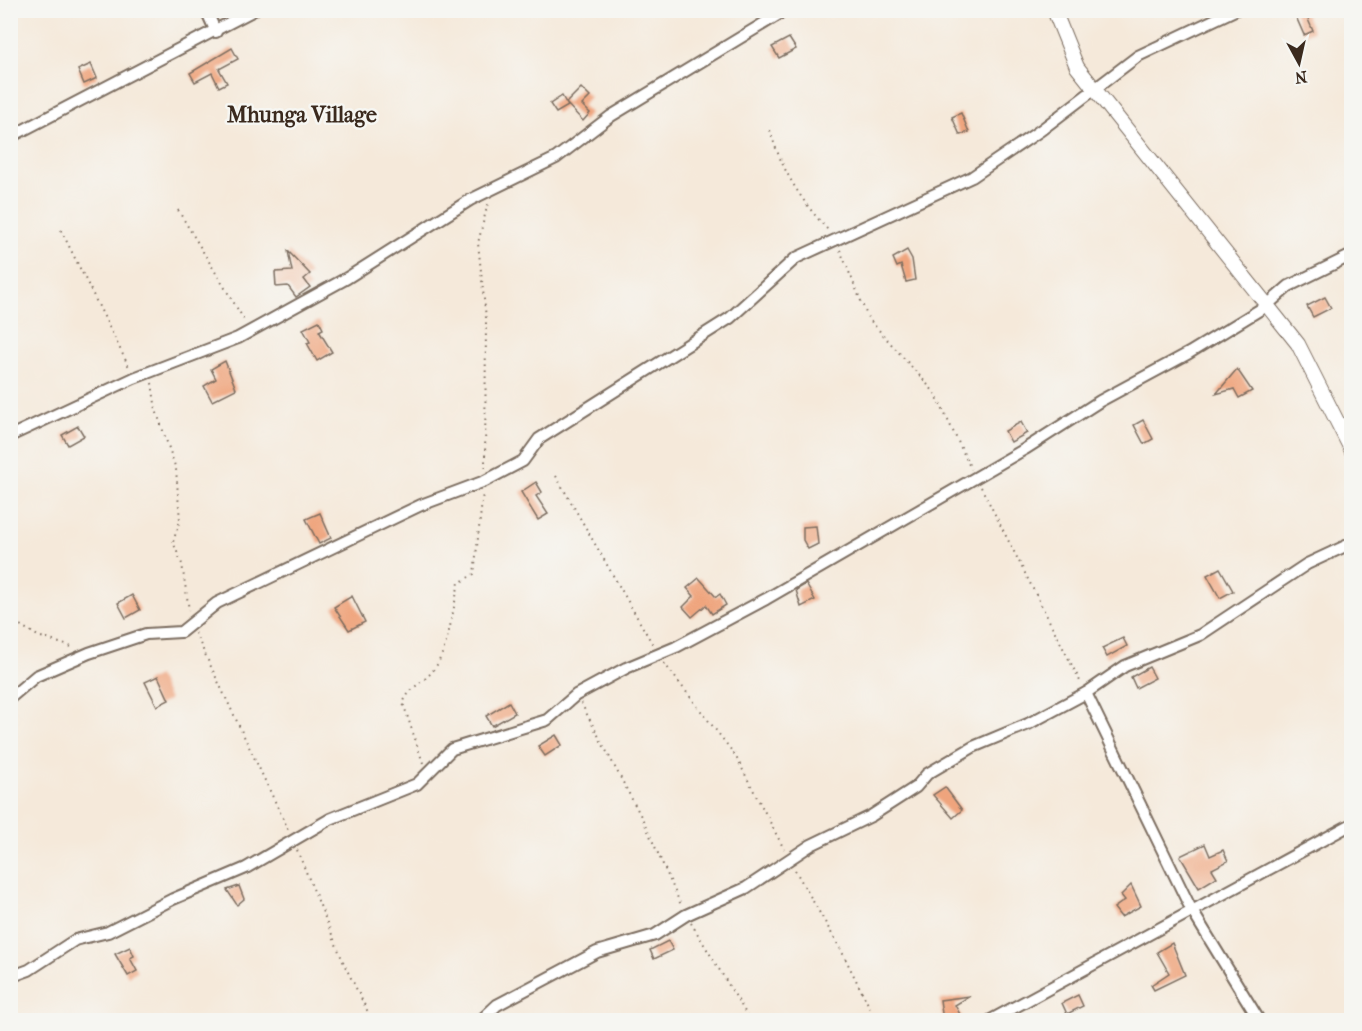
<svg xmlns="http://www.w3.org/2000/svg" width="1362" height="1031" font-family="'IM FELL French Canon',serif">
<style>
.building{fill:#efa47d}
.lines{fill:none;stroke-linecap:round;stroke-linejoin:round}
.minor-casing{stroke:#7c6d60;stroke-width:14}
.tertiary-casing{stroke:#7c6d60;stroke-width:16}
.path{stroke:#7c6d60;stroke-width:2;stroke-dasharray:1.5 4.5;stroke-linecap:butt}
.minor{stroke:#fff;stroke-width:10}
.tertiary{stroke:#fff;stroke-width:14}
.labels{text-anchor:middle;stroke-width:5;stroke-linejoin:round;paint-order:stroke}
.quarter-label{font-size:22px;font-weight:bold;fill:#3b2a1e;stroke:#f6f6f2}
</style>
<rect width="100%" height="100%" fill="#f6f6f2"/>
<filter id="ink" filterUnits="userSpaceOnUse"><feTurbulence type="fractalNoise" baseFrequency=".0167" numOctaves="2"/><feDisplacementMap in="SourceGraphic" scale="12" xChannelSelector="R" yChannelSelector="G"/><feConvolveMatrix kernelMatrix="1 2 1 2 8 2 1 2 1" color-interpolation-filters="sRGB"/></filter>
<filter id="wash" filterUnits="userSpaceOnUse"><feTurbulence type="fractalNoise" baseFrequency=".008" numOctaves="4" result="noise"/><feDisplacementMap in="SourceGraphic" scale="24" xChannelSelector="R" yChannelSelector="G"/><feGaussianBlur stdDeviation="1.35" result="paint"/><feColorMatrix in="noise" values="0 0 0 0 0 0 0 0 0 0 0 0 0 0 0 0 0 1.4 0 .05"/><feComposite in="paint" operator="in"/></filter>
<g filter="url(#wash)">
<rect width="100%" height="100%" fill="#f5e9da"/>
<g id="blocks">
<g class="building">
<path d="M 1293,10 L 1304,10 L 1313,31 L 1304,35 Z"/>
<path d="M 789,38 L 796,49 L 779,58 L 772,47 Z"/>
<path d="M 232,48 L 238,59 L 219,69 L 227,83 L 219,87 L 212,73 L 195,82 L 190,73 Z"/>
<path d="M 91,64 L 97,78 L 84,84 L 78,70 Z"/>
<path d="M 581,88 L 590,97 L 582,105 L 590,113 L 583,121 L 566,103 L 568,106 L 556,113 L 550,104 L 562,96 L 566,103 Z"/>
<path d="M 961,113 L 969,132 L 960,135 L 952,117 Z"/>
<path d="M 907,250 L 912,259 L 915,280 L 906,282 L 901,265 L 897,267 L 893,258 Z"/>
<path d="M 288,251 L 310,274 L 304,279 L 310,287 L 296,297 L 288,286 L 276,287 L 275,272 L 292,271 Z"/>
<path d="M 1325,297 L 1331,308 L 1313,317 L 1307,306 Z"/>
<path d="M 319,321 L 323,329 L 319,331 L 332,352 L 317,361 L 307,343 L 310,342 L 303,329 Z"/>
<path d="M 225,361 L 236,389 L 212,401 L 204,386 L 216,379 L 211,369 Z"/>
<path d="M 1237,369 L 1252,391 L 1239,398 L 1234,389 L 1216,394 Z"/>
<path d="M 1143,420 L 1153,439 L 1144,444 L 1134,425 Z"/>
<path d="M 1021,422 L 1027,433 L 1011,442 L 1005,431 Z"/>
<path d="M 78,426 L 84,436 L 68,445 L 62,435 Z"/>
<path d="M 536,482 L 542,492 L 536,496 L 548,514 L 538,520 L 521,492 Z"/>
<path d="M 320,513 L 331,538 L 319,544 L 306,519 Z"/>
<path d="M 816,526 L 818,544 L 808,549 L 803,540 L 803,527 Z"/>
<path d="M 1220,568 L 1233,591 L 1220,598 L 1207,575 Z"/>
<path d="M 699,578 L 716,597 L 720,594 L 726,605 L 712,614 L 706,605 L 692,617 L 683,607 L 694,596 L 687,588 Z"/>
<path d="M 806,584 L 815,600 L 801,607 L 796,590 Z"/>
<path d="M 132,595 L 140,610 L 126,618 L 118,603 Z"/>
<path d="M 352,596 L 365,622 L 349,630 L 334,607 Z"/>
<path d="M 1123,638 L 1127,646 L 1107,657 L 1102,648 Z"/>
<path d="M 1149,667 L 1155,678 L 1136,688 L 1131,677 Z"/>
<path d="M 158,676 L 169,700 L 157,706 L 145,682 Z"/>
<path d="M 509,702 L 515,713 L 492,726 L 486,716 Z"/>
<path d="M 556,735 L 562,745 L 545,756 L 538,746 Z"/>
<path d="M 945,787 L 962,810 L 953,818 L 933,795 Z"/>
<path d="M 1205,844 L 1210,856 L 1223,850 L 1228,861 L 1212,869 L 1217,877 L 1199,888 L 1180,856 Z"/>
<path d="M 1131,885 L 1141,906 L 1121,917 L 1114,908 L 1125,900 L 1121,895 Z"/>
<path d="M 239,886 L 244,899 L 237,905 L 227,890 Z"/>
<path d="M 668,941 L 673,950 L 654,959 L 650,950 Z"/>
<path d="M 1172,943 L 1185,975 L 1154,990 L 1151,985 L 1169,973 L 1157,952 Z"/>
<path d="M 130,947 L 134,956 L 130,958 L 137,971 L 128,976 L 115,954 Z"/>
<path d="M 1078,995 L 1083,1006 L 1067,1014 L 1062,1003 Z"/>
<path d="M 970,996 L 955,1005 L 963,1020 L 943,1020 L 940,1000 Z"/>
</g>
</g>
</g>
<g filter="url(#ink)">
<use href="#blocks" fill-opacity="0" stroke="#7c6d60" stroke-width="1.5"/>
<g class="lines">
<g class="minor-casing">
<g id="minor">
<path d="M 206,10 L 216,32"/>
<path d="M 10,137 L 254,10"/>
<path d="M 10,436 L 134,378 L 238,338 L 347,278 L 470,200 L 556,158 L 611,116 L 786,10"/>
<path d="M 1086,693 L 1191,909 L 1259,1020"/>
<path d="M 10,698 L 36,676 L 89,653 L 146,634 L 181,632 L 217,603 L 421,505 L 485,481 L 523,461 L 539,439 L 730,318 L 796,258 L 972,177 L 1041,130 L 1138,56 L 1235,10"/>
<path d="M 10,977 L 29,970 L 75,940 L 108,932 L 173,899 L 246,868 L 330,819 L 417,784 L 452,749 L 547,720 L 576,695 L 626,668 L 676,647 L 766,599 L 1025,449 L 1100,401 L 1189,353 L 1266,306 L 1289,286 L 1352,255"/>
<path d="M 481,1020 L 497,1005 L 597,952 L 655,935 L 686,915 L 746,888 L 811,845 L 871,816 L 916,787 L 927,774 L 973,747 L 1028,724 L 1086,693 L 1125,666 L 1200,635 L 1307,564 L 1352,543"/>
<path d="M 991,1020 L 1352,824"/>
</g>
</g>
<g class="tertiary-casing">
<path id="tertiary" d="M 1054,10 L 1077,67 L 1298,344 L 1352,451"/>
</g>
<g class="path">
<path d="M 770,130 C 781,169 801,201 828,230"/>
<path d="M 178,210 L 246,323"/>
<path d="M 61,230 L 129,367"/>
<path d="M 840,250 L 868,318 L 935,393 L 971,469"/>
<path d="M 152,383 L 156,410 L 176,469 L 180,520 L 173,542 L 182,564 L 189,610"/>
<path d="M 485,468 L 486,318 L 478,243 L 488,203"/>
<path d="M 556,476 L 653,645"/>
<path d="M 981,487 L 1081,683"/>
<path d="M 10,619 L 38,636 L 72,647"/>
<path d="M 195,633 L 289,831"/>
<path d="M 664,663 L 735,755 L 784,849"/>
<path d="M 581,703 L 644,822 L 681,905"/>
<path d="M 423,763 L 403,703 C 411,686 420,685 431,673 C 448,655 453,607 459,583 L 474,574 L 483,492"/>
<path d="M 297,850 L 345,966 L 372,1020"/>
<path d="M 795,870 L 840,948 L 876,1020"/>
<path d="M 691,923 L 750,1020"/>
</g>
<use href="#minor" class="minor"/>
<use href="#tertiary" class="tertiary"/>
</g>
</g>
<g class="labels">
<g class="quarter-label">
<text x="302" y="122">Mhunga Village</text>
</g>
</g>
<rect width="1362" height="1031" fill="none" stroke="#f6f6f2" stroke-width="36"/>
<g transform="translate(1299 63) rotate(172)" stroke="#f6f6f2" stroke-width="4.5" paint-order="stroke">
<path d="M0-4.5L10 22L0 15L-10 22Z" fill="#3b2a1e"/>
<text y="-9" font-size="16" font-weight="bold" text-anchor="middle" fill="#3b2a1e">N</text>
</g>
</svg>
